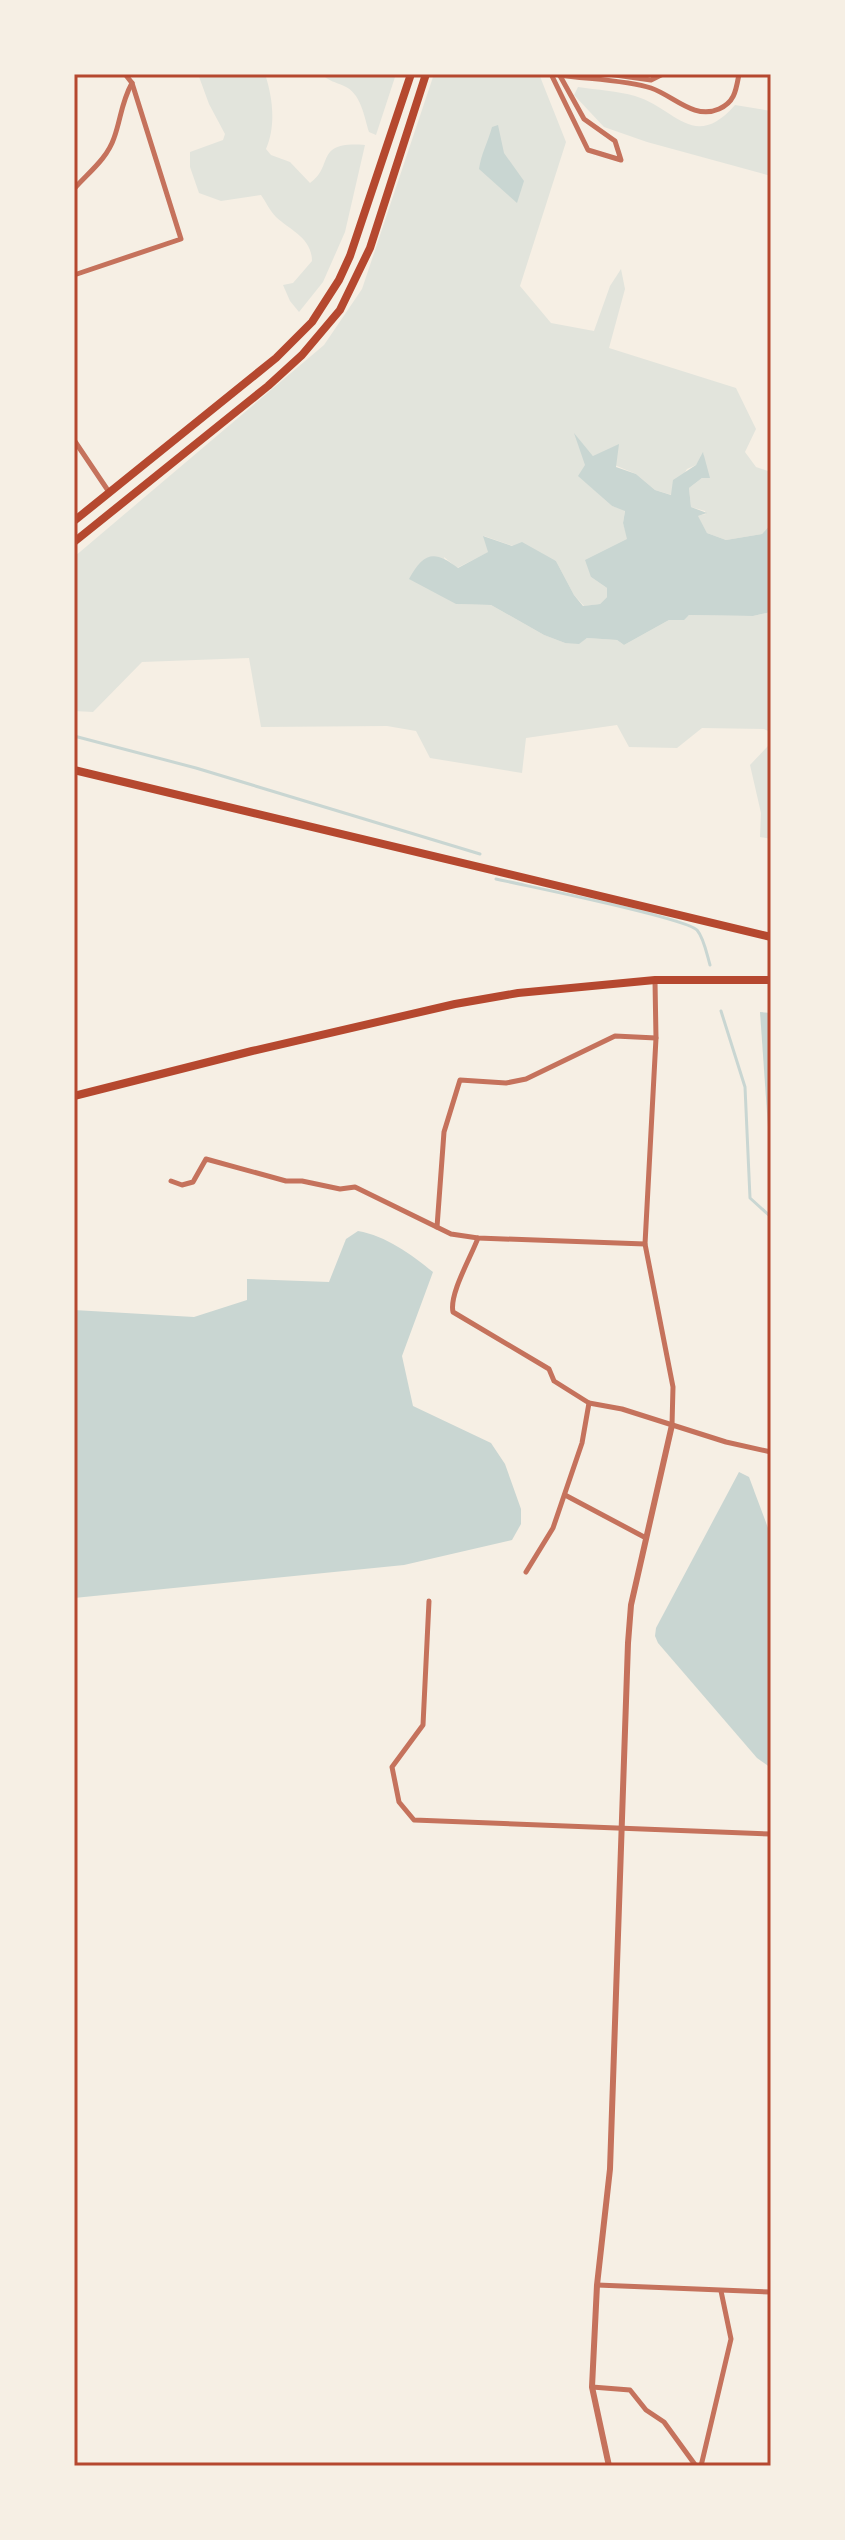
<svg xmlns="http://www.w3.org/2000/svg" width="845" height="2540" font-family="Cabin,sans-serif">
<style>
.green{fill:#e2e4dc}
.water{fill:#c9d6d2}
.lines{fill:none;stroke-linecap:round;stroke-linejoin:round}
.stream{stroke:#c9d6d2;stroke-width:3}
.minor{stroke:#c5725c;stroke-width:5}
.tertiary{stroke:#c5725c;stroke-width:6}
.primary{stroke:#b5482f;stroke-width:8}
.trunk{stroke:#b5482f;stroke-width:8}
.neatline{fill:none;stroke:#b5482f;stroke-width:3}
</style>
<rect width="100%" height="100%" fill="#f6efe4"/>
<g class="green">
<path d="M 198,74 L 265,74 C 273,98 276,126 266,149 L 271,155 L 290,162 L 310,183 C 335,166 313,141 365,145 L 345,232 L 323,282 L 299,312 L 290,301 L 283,285 L 293,283 L 312,261 C 312,238 290,230 276,217 C 270,211 266,202 261,195 L 221,201 L 199,193 L 190,167 L 190,152 L 223,140 L 225,134 L 209,104 Z"/>
<path d="M 321,74 L 396,74 L 376,135 L 369,132 C 364,116 361,93 344,86 C 335,82 329,81 321,74 Z"/>
<path d="M 434,74 L 539,74 L 566,142 L 520,286 L 551,323 L 594,331 L 610,286 L 621,269 L 625,289 L 609,348 L 736,388 L 756,429 L 745,452 L 756,467 L 771,472 L 771,524 L 762,534 L 726,540 L 707,533 L 697,516 L 706,514 L 705,511 L 691,507 L 689,488 L 702,478 L 704,453 L 696,465 L 687,469 L 672,495 L 655,490 L 636,474 L 593,456 L 576,436 L 586,465 L 579,476 L 612,506 L 625,510 L 623,523 L 628,539 L 591,577 L 607,588 L 607,597 L 600,604 L 584,606 L 574,595 L 556,561 L 484,536 L 489,552 L 457,568 L 444,557 L 456,604 L 491,605 L 544,635 L 565,643 L 579,643 L 587,638 L 617,640 L 624,645 L 669,620 L 683,620 L 689,615 L 753,616 L 771,612 L 771,738 L 770,732 L 764,729 L 702,728 L 677,748 L 629,747 L 617,725 L 526,738 L 522,773 L 430,758 L 416,731 L 387,726 L 261,727 L 249,658 L 142,662 L 93,712 L 74,711 L 74,557 L 324,345 L 362,289 Z"/>
<path d="M 578,87 C 597,90 618,91 635,96 C 675,108 694,152 735,105 L 771,111 L 771,176 L 647,142 L 604,127 L 574,95 Z"/>
<path d="M 771,739 L 771,839 L 760,837 L 761,813 L 750,765 L 768,746 Z"/>
</g>
<g class="water">
<path d="M 498,125 L 504,153 L 524,181 L 517,203 L 479,169 C 481,154 488,142 492,127 Z"/>
<path d="M 574,433 L 593,456 L 619,444 L 616,467 L 636,474 L 655,490 L 671,495 L 673,480 L 696,465 L 703,452 L 710,478 L 702,478 L 689,488 L 691,507 L 707,513 L 698,516 L 707,533 L 726,540 L 762,534 L 771,524 L 771,612 L 753,616 L 689,615 L 684,620 L 669,620 L 624,645 L 617,640 L 587,638 L 579,644 L 565,643 L 544,635 L 491,605 L 456,604 L 409,579 C 423,553 434,549 458,568 L 488,552 L 483,536 L 512,546 L 522,542 L 556,561 L 574,595 L 583,606 L 600,604 L 607,597 L 607,588 L 591,577 L 585,560 L 627,539 L 623,523 L 625,511 L 612,506 L 578,476 L 585,465 Z"/>
<path d="M 760,1012 L 771,1013 L 771,1170 Z"/>
<path d="M 358,1231 C 386,1236 411,1254 433,1272 L 402,1356 L 413,1406 L 491,1443 L 505,1464 L 521,1509 L 521,1524 L 512,1540 L 404,1565 L 74,1598 L 74,1310 L 194,1317 L 247,1300 L 247,1279 L 329,1282 L 346,1239 Z"/>
<path d="M 739,1472 L 749,1477 L 771,1536 L 771,1768 L 757,1758 L 658,1643 L 655,1636 L 656,1628 Z"/>
</g>
<g class="lines">
<g class="stream">
<path d="M 74,736 L 196,768 L 480,854"/>
<path d="M 496,879 C 526,886 683,917 697,930 C 704,938 707,955 710,965"/>
<path d="M 721,1011 L 745,1087 L 750,1198 L 771,1217"/>
</g>
<g class="minor">
<path d="M 551,74 L 588,150 L 621,160 L 615,141 L 584,119 L 559,74"/>
<path d="M 608,74 L 651,80 L 663,74"/>
<path d="M 559,75 C 586,79 627,80 651,88 C 674,96 694,120 719,109 C 735,102 736,90 739,74"/>
<path d="M 74,189 C 88,173 107,159 114,138 C 121,119 121,103 132,83"/>
<path d="M 74,275 L 181,239 L 132,83 L 125,74"/>
<path d="M 74,440 L 109,492"/>
<path d="M 655,981 L 656,1038 L 645,1244 L 673,1387 L 672,1425"/>
<path d="M 171,1181 L 182,1185 L 193,1182 L 206,1159 L 286,1181 L 302,1181 L 340,1189 L 355,1187 L 451,1234 L 478,1238 L 645,1244"/>
<path d="M 437,1227 L 444,1132 L 460,1080 L 506,1083 L 526,1079 L 615,1036 L 656,1038"/>
<path d="M 478,1238 C 471,1257 449,1294 453,1312 L 549,1369 L 554,1381 L 589,1403"/>
<path d="M 565,1495 L 646,1538"/>
<path d="M 526,1572 L 553,1528 L 582,1443 L 589,1403 L 622,1409 L 726,1442 L 771,1452"/>
<path d="M 429,1601 L 423,1725 L 392,1767 L 399,1802 L 414,1820 L 771,1834"/>
<path d="M 597,2285 L 771,2292"/>
<path d="M 592,2387 L 630,2390 L 646,2410 L 664,2422 L 696,2466"/>
<path d="M 701,2466 L 731,2339 L 721,2291"/>
</g>
<path class="tertiary" d="M 609,2466 L 592,2387 L 597,2285 L 610,2169 L 628,1643 L 631,1605 L 672,1425"/>
<g class="primary">
<path d="M 74,521 L 276,358 L 312,322 L 339,280 L 350,256 L 411,74"/>
<path d="M 74,542 L 268,386 L 302,355 L 340,310 L 370,248 L 426,74"/>
</g>
<g class="trunk">
<path d="M 74,770 L 771,937"/>
<path d="M 74,1096 L 252,1051 L 455,1004 L 518,993 L 655,980 L 771,980"/>
</g>
</g>
<rect width="845" height="2540" fill="none" stroke="#f6efe4" stroke-width="152"/>
<rect x="76" y="76" width="693" height="2388" class="neatline"/>
</svg>
